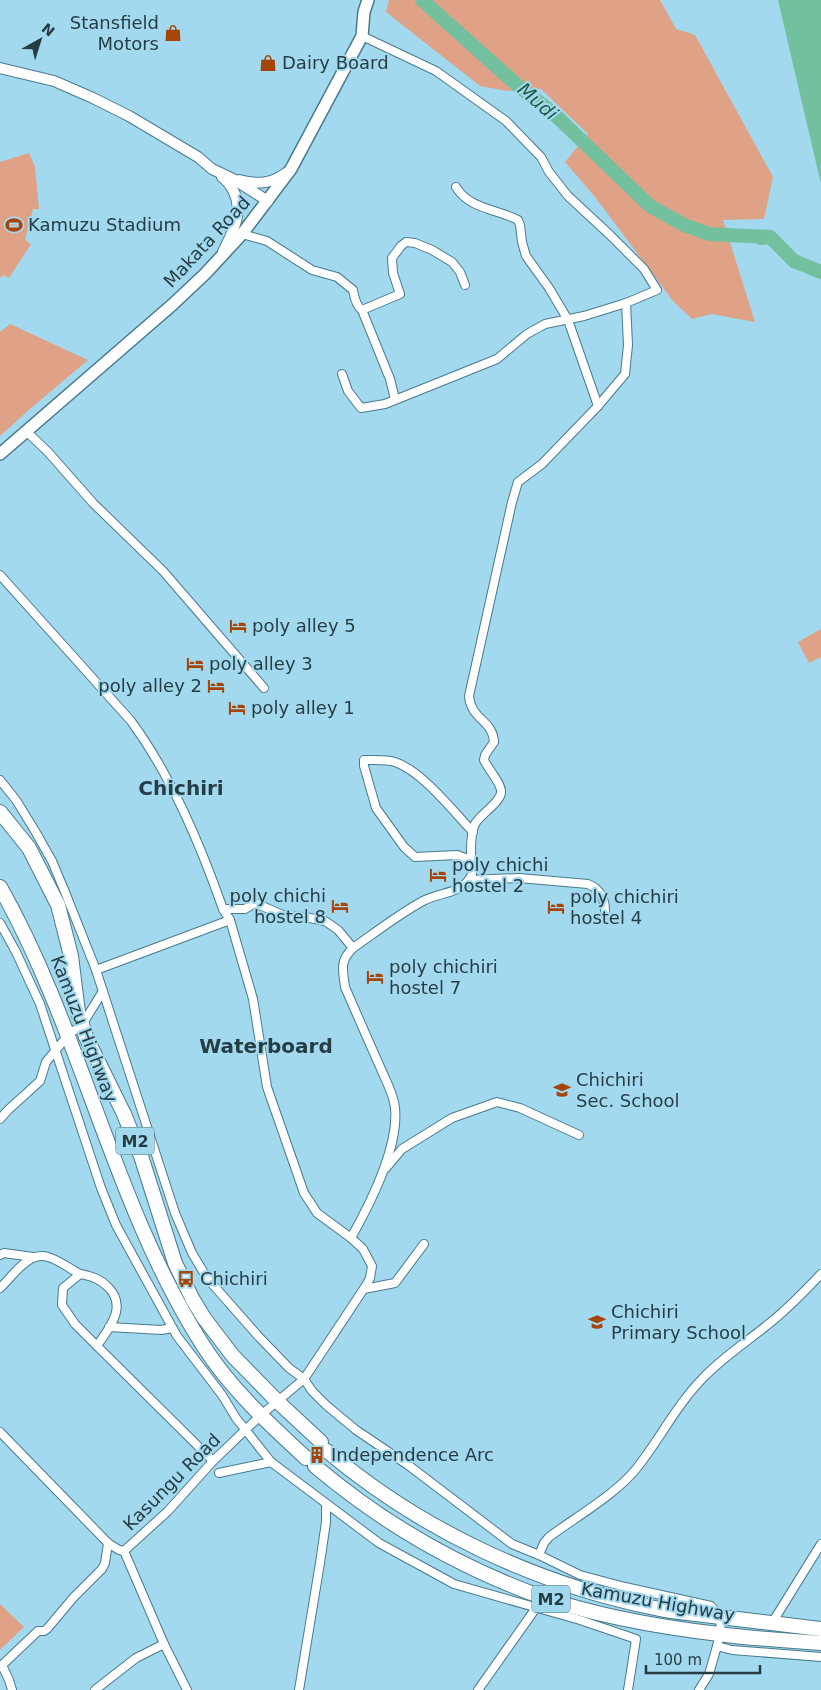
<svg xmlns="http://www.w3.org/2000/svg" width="821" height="1690" font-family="'DejaVu Sans',sans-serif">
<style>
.green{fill:#e0a286}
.water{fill:#72c09e}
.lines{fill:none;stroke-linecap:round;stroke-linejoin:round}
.river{stroke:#72c09e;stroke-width:14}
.street-casing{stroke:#487a8e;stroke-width:10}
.secondary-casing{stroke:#487a8e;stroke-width:12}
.primary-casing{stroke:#487a8e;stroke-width:14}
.highway-casing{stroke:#487a8e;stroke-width:16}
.street{stroke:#fff;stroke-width:8}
.secondary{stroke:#fff;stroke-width:10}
.primary{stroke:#fff;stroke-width:11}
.highway{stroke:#fff;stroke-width:14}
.labels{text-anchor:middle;stroke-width:4;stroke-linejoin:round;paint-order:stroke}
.shield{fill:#a3d9ee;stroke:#4c6c78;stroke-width:1}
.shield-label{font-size:16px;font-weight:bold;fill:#273d45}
.poi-label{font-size:18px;fill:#273d45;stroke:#a3d9ee;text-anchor:start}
.street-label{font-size:18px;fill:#273d45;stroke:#a3d9ee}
.water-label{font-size:19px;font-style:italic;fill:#1f5b45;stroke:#a3d9ee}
.quarter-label{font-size:20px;font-weight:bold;fill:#273d45;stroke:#a3d9ee}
</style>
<rect width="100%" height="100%" fill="#a3d9ee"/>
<g class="green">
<path d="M 389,0 L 660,0 L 676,29 L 695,35 L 773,177 L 764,219 L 723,220 L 755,322 L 712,314 L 692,319 L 673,301 L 595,197 L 565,162 L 588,134 L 541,89 L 507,91 L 480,86 L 386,12 Z"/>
<path d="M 29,153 L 35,167 L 39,209 L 33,209 L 25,240 L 31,244 L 9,278 L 3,275 L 0,278 L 0,162 Z"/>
<path d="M 10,324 L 88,360 L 31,408 L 0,436 L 0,332 Z"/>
<path d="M 821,629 L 821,657 L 809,663 L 798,642 Z"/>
<path d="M 0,1604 L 24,1627 L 0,1650 Z"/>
</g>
<path class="water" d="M 778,0 L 821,0 L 821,184 Z"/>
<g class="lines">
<g class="river">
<path d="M 422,0 L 517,85 L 554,114 L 650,206 L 684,225 L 709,234 L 770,237"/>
<path d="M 761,238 L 770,237 L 794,261 L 821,272"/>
</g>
<g class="street-casing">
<g id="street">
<path d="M 242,234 L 267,241 L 312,270 L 337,277 L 353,290 C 354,296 356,306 362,310 L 390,379 L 395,399"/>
<path d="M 362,310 L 400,294 L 393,273 L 392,258 L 401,246 L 406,242 L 415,243 L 432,250 L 452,262 L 460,272 L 465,285"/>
<path d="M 342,374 L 348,391 L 361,408 L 385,404 L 497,359 L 527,334 L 545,324 L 584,316 L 626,303 L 657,290 L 644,269 L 610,235 L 568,196 L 549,172 L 541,157 L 506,121 L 436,71 L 362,36"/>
<path d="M 598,406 L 625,374 L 628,345 L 626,303"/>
<path d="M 26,431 L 48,452 L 93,503 L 163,571 L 264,688"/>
<path d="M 0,575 L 131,721 C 172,777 200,844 223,909 L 230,920 L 253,999 L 267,1087 L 304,1193 L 317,1213 L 351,1238 L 363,1249 L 372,1266 L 370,1278 L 367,1284 L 304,1379 L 261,1415 L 213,1461 L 168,1511 L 124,1551"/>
<path d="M 0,780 L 16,800 L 35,831 L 52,861 L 65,892 L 96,970 L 175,1213 L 192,1253 L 207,1278 L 259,1337 L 289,1368 L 304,1379 L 312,1391 L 326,1405 L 356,1430 L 408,1465 L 512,1544 L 539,1555 L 580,1575 L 625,1587 L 711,1606 L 721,1617 L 720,1635 L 717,1646 L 732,1650 L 821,1657"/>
<path d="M 471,860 L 457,855 L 415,857 L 404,847 L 376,808 L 364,766 L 364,760 C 373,760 386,759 395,762 C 423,772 452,810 473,832"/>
<path d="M 469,880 L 519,878 L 588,884 C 600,889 605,898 605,911"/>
<path d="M 223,909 L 245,909 L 255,903 L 285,916 L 305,917 L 325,921 L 338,930 L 353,948"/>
<path d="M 0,923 L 16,952 L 40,1004 L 101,1188 L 116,1225 L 177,1336 L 222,1395 L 236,1418 L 271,1462"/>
<path d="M 96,970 L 230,920"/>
<path d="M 0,1119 L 8,1110 L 40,1081 L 46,1062 L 69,1034 L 82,1025 L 103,991"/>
<path d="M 386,1168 L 402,1149 L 452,1118 L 497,1102 L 520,1108 L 579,1135"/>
<path d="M 351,1238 C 370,1204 399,1148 395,1108 C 394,1095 386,1081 381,1069 C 369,1042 357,1015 345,987 C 343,971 339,961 353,948 C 376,932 399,914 423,901 C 441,891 463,895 472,874 C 471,861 469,835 475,824 C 480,814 502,802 501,791 C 501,783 488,769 484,760 L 485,755 L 494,742 C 493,720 471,720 469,696 L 512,502 L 518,482 L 542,464 L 598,406 L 568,320 L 549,288 L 526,256 L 522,242 L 520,225 L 518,220 C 497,209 469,209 456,187"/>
<path d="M 0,1255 L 4,1253 L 33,1257"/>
<path d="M 80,1274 C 92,1276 100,1279 108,1287 C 128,1307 109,1328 97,1346 L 75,1324 L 62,1305 L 63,1288 Z"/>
<path d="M 0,1288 C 13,1276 28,1251 48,1257 C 59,1260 70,1269 80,1274"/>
<path d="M 364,1289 L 395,1283 L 424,1244"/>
<path d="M 109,1327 L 161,1330 L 172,1328"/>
<path d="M 97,1346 L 213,1461"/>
<path d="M 0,1432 L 108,1543 L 119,1550 L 124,1551"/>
<path d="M 219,1473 L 271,1462 L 379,1543 L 454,1584 L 580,1620 L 636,1639 L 628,1690"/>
<path d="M 124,1551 L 164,1644 L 187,1690"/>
<path d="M 539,1555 L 544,1543 L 549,1537 C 576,1517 616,1494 636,1469 C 660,1439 677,1404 704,1377 C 722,1358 745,1343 766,1326 C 786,1311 804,1292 821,1274"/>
<path d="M 772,1623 L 821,1544"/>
<path d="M 2,1665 L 9,1680 L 12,1690"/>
<path d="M 0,1667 L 38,1631 L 44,1631 L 47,1629 L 73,1598 L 102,1569 L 105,1563 L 108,1543"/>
<path d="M 95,1690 L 136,1658 L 164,1644"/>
<path d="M 299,1690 L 320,1563 L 326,1522 L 326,1504"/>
<path d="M 478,1690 L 536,1608"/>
<path d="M 699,1690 L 709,1674 L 717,1646"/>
</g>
</g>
<g class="secondary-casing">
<g id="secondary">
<path d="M 0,68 L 54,81 L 93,98 L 129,116 L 198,157 L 212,169 L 233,179 L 268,201"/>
<path d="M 222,177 C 228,181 231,186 234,192 C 244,213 232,233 223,252"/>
<path d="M 239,180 C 257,185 272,184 286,173"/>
</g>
</g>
<g class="primary-casing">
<path id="primary" d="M 0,454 L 172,305 L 205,274 L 242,234 L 291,169 L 362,36 L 364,12 L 368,0"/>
</g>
<g class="highway-casing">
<g id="highway">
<path d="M 0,812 L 29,848 L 58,905 L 71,956 L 78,1012 L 86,1037 L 124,1114 L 141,1156 L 175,1263 L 193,1300 L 204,1318 L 233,1356 L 277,1401 L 321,1442"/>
<path d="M 0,887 C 83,1034 113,1205 204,1347 C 231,1389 270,1425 306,1458"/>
<path d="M 327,1451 C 421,1530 536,1584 655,1608 C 671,1612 688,1613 704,1615 C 743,1620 782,1624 821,1629"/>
<path d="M 315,1466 C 380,1521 457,1566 539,1596 C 596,1616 659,1627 719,1634 C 753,1639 787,1640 821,1643"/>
</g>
</g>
<use href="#street" class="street"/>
<use href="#secondary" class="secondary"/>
<use href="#primary" class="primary"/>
<use href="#highway" class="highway"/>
</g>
<defs>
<g id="shop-bare" transform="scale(1.35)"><path d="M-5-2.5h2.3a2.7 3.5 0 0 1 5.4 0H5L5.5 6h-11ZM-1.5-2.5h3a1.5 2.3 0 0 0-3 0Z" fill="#a74508" stroke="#a3d9ee" stroke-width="2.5" paint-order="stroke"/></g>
<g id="stadium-bare" transform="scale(1.35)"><path d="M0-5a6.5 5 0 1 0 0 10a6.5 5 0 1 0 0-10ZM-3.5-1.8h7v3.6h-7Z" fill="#a74508" stroke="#a3d9ee" stroke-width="2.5" paint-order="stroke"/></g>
<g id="hotel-bare" transform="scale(1.35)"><path d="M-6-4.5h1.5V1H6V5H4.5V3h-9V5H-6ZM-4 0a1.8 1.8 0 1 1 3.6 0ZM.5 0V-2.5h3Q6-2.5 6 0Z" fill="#a74508" stroke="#a3d9ee" stroke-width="2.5" paint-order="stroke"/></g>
<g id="school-bare" transform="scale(1.35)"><path d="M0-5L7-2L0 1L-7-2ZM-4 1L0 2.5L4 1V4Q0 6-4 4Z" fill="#a74508" stroke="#a3d9ee" stroke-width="2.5" paint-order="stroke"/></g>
<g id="bus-bare" transform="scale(1.35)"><path d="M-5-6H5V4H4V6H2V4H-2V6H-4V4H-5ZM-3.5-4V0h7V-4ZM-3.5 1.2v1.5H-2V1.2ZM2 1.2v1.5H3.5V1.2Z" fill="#a74508" stroke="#a3d9ee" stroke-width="2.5" paint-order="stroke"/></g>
<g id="building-bare" transform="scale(1.35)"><path d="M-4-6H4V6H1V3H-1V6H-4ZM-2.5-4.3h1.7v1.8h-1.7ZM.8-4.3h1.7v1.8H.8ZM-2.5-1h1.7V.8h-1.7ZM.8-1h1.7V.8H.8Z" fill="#a74508" stroke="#a3d9ee" stroke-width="2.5" paint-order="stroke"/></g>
</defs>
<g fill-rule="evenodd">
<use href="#shop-bare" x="173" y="33"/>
<use href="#shop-bare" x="268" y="63"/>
<use href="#stadium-bare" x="14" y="225"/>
<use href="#hotel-bare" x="238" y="626"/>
<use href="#hotel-bare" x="195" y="664"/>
<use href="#hotel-bare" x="216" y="686"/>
<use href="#hotel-bare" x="237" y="708"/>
<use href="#hotel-bare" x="438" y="875"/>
<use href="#hotel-bare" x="340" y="906"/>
<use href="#hotel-bare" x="556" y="907"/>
<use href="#hotel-bare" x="375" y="977"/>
<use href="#school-bare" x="562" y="1090"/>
<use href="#bus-bare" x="186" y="1279"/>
<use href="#school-bare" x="597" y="1322"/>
<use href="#building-bare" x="317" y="1455"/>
</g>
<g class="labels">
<g class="shield">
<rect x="116" y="1127.5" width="38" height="27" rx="4"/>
<rect x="532" y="1585.5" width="38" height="27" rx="4"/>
</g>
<g class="shield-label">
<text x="135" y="1147">M2</text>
<text x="551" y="1605">M2</text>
</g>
<g class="poi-label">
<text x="159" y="29" text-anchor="end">Stansfield<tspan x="159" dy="21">Motors</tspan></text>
<text x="282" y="69">Dairy Board</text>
<text x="28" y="231">Kamuzu Stadium</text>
<text x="252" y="632">poly alley 5</text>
<text x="209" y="670">poly alley 3</text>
<text x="202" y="692" text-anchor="end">poly alley 2</text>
<text x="251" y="714">poly alley 1</text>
<text x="452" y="871">poly chichi<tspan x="452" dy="21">hostel 2</tspan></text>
<text x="326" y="902" text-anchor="end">poly chichi<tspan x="326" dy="21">hostel 8</tspan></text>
<text x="570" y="903">poly chichiri<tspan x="570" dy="21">hostel 4</tspan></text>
<text x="389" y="973">poly chichiri<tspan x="389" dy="21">hostel 7</tspan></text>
<text x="576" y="1086">Chichiri<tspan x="576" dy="21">Sec. School</tspan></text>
<text x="200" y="1285">Chichiri</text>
<text x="611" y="1318">Chichiri<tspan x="611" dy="21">Primary School</tspan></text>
<text x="331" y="1461">Independence Arc</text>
</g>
<g class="street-label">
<text transform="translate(207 242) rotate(-47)" y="6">Makata Road</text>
<text transform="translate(84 1029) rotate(69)" y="6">Kamuzu Highway</text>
<text transform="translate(172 1482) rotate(-45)" y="6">Kasungu Road</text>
<text transform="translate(658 1602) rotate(10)" y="6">Kamuzu Highway</text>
</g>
<g class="water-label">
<text transform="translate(538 101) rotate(41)" y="7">Mudi</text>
</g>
<g class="quarter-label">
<text x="181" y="795">Chichiri</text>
<text x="266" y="1053">Waterboard</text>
</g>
</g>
<g transform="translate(40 40) rotate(39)" stroke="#a3d9ee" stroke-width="4" paint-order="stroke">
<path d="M0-4L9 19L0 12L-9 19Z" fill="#273d45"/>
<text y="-8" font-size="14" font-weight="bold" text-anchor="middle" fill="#273d45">N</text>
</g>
<path d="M646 1665v8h114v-8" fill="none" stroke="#273d45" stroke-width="2.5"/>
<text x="654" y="1665" font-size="15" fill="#273d45" stroke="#a3d9ee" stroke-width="4" paint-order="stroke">100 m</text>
</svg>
